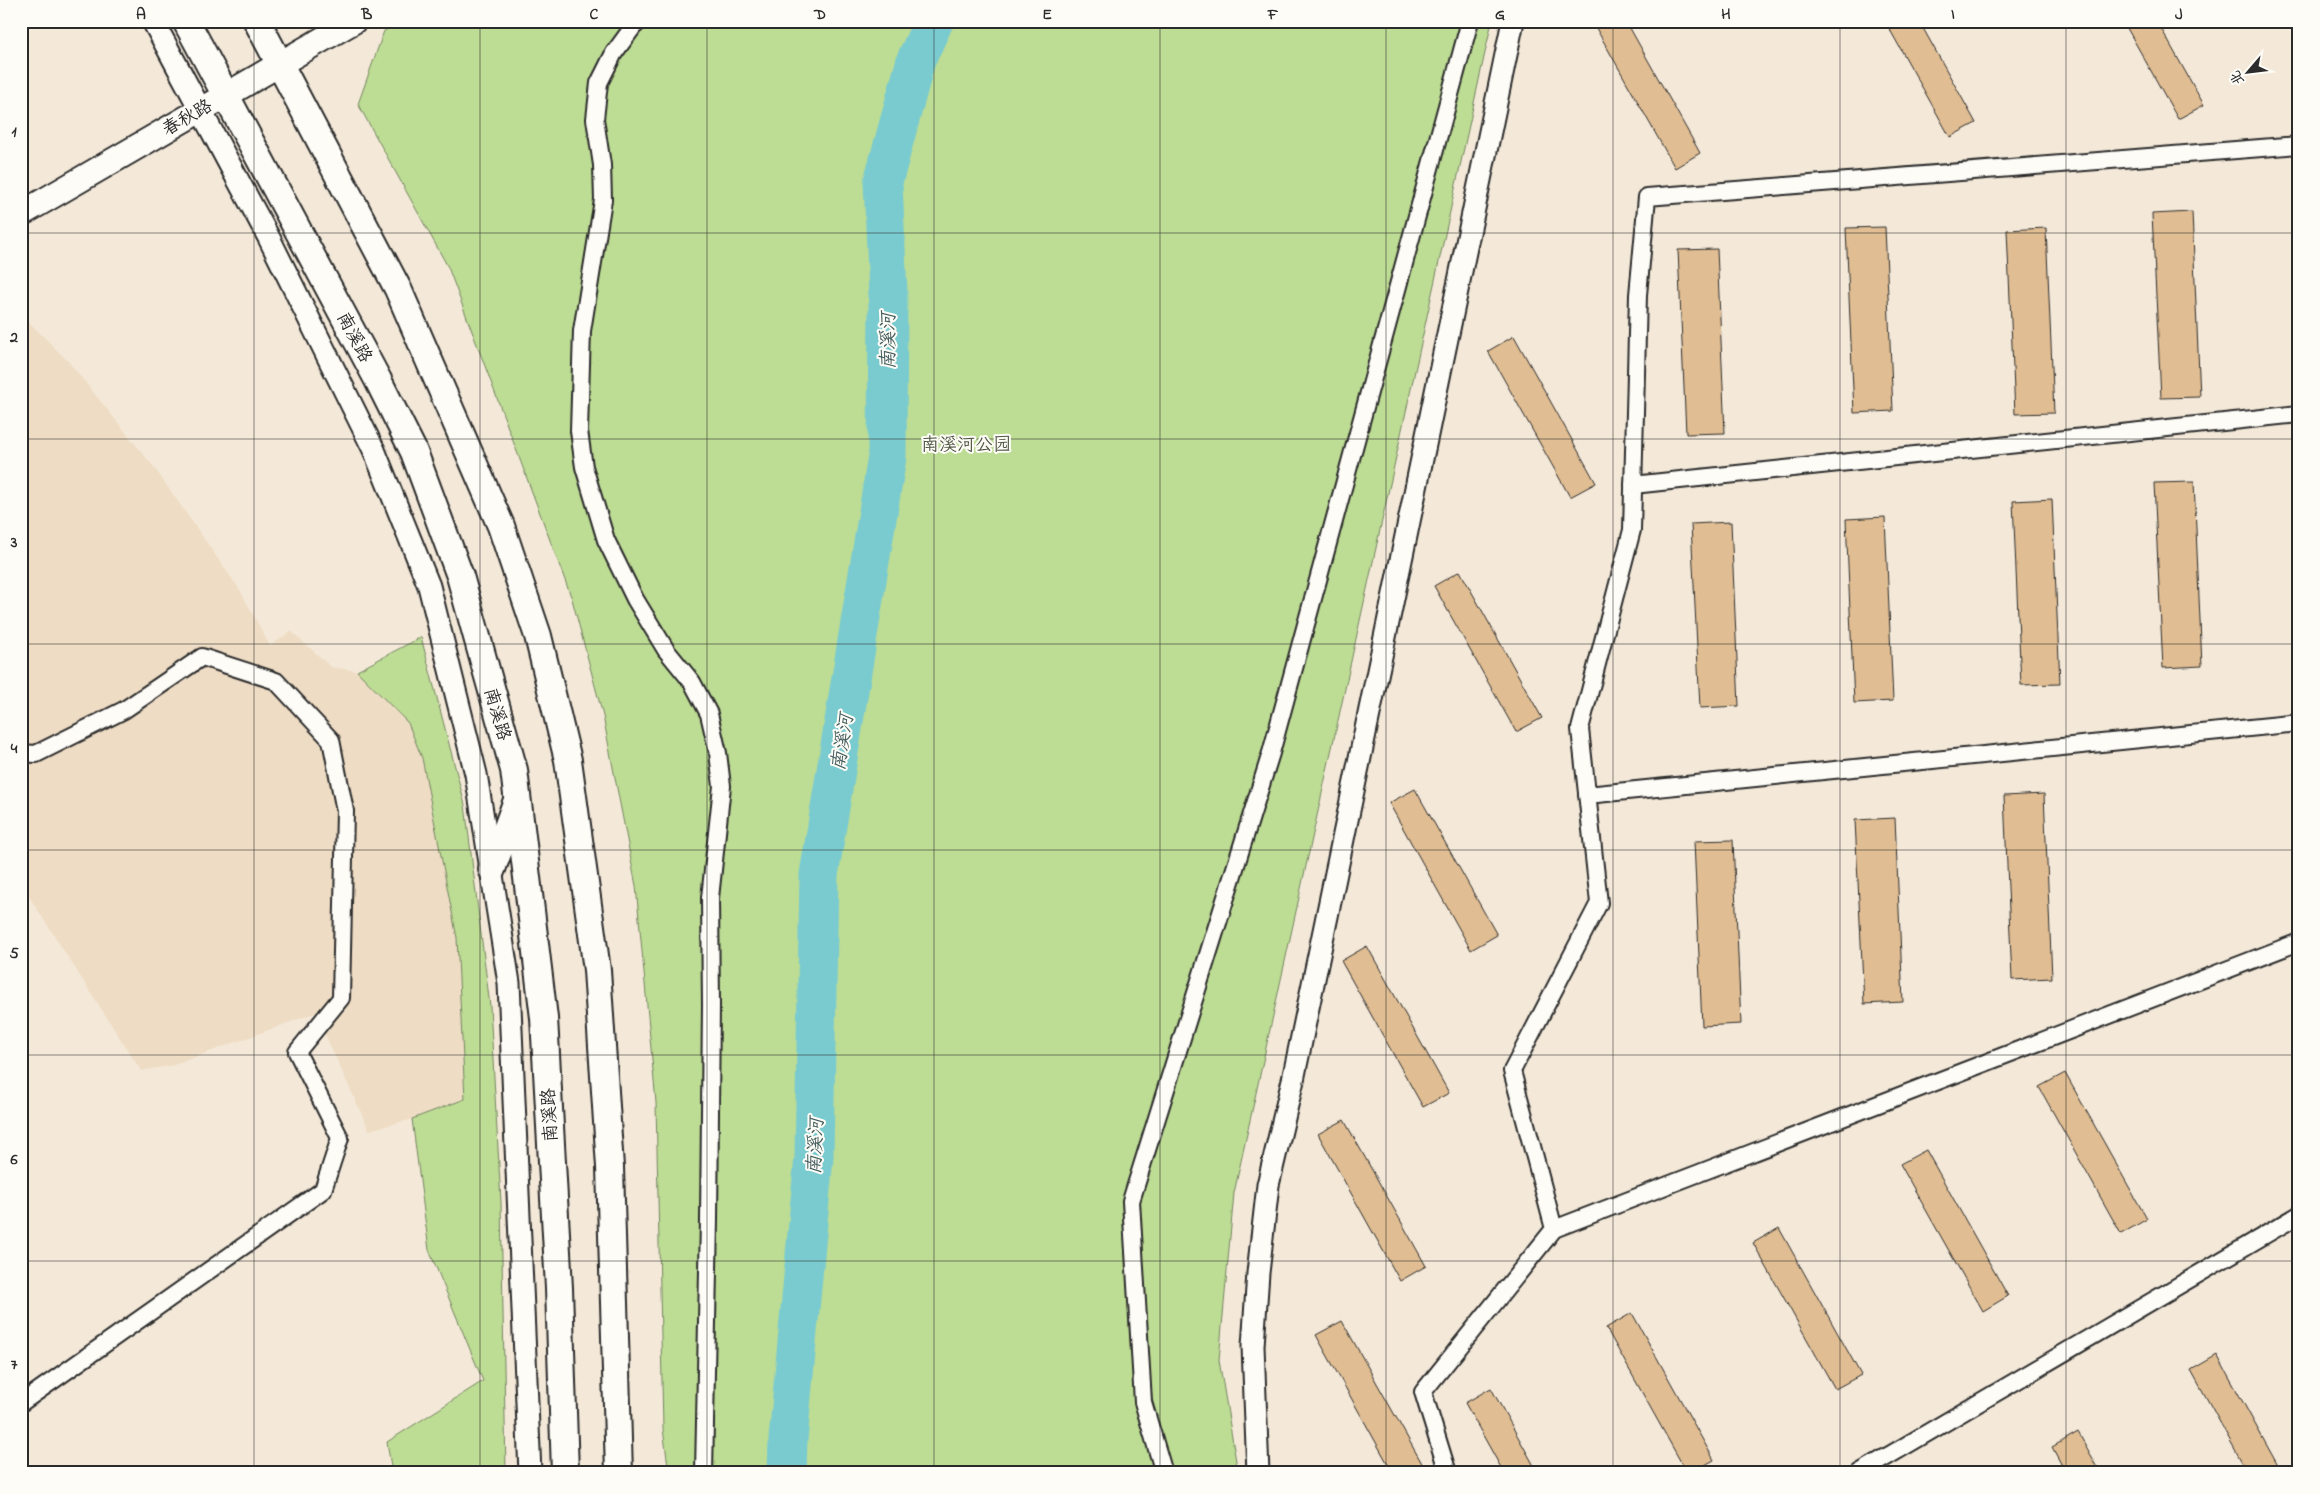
<svg xmlns="http://www.w3.org/2000/svg" width="2320" height="1494" font-family="'Indie Flower','LXGW WenKai TC',sans-serif">
<style>
.built{fill:#eedcc4}
.green{fill:#bddc94;stroke:#748460}
.lines{fill:none;stroke-linecap:round;stroke-linejoin:round}
.river{stroke:#7acbd0;stroke-width:39}
.building{fill:#e0bd92;stroke:#2b2b2b}
.minor-casing{stroke:#2b2b2b;stroke-width:20}
.tertiary-casing{stroke:#2b2b2b;stroke-width:25}
.secondary-casing{stroke:#2b2b2b;stroke-width:28}
.primary-casing{stroke:#2b2b2b;stroke-width:30}
.minor{stroke:#fdfcf7;stroke-width:16}
.tertiary{stroke:#fdfcf7;stroke-width:21}
.secondary{stroke:#fdfcf7;stroke-width:24}
.primary{stroke:#fdfcf7;stroke-width:26}
.grid{fill:none;stroke:#2b2b2b;stroke-width:1;stroke-opacity:0.55}
.labels{text-anchor:middle;stroke-width:4;stroke-linejoin:round;paint-order:stroke}
.street-label{font-size:18px;fill:#2b2b2b;stroke:#fdfcf7}
.park-label{font-size:18px;fill:#505745;stroke:#fdfcf7}
.water-label{font-size:19px;font-style:italic;fill:#435b5d;stroke:#fdfcf7}
.neatline{fill:none;stroke:#2b2b2b;stroke-width:2}
.grid-label{font-size:16px;text-anchor:middle;font-weight:bold;fill:#2b2b2b}
</style>
<rect width="100%" height="100%" fill="#f4e9d9"/>
<filter id="ink" filterUnits="userSpaceOnUse"><feTurbulence type="fractalNoise" baseFrequency=".02" numOctaves="2"/><feDisplacementMap in="SourceGraphic" scale="10" xChannelSelector="R" yChannelSelector="G"/><feConvolveMatrix kernelMatrix="1 2 1 2 8 2 1 2 1" color-interpolation-filters="sRGB"/></filter>
<g filter="url(#ink)">
<path class="built" d="M 21,314 L 68,361 L 153,466 L 240,590 L 270,646 L 291,631 L 331,667 L 357,671 L 408,723 L 422,758 L 457,938 L 465,1099 L 413,1119 L 369,1130 L 315,1013 L 174,1065 L 141,1071 L 21,884 Z"/>
<g class="green">
<path d="M 403,21 L 1492,21 L 1234,1193 L 1219,1360 L 1238,1473 L 669,1473 L 663,1429 L 656,1103 L 636,886 L 603,716 L 572,599 L 448,267 L 358,104 L 384,31 Z"/>
<path d="M 421,637 L 465,805 L 490,1006 L 501,1202 L 506,1473 L 392,1473 L 387,1442 L 483,1381 L 429,1250 L 412,1119 L 465,1099 L 457,938 L 422,758 L 408,723 L 357,671 Z"/>
</g>
<g class="lines">
<path class="river" d="M 787,1473 L 788,1440 L 814,1157 L 819,875 L 887,457 L 888,294 L 883,182 L 916,60 L 934,21"/>
</g>
<g class="building">
<path d="M 1592,21 L 1626,21 L 1700,153 L 1675,168 Z"/>
<path d="M 1885,21 L 1919,21 L 1976,123 L 1950,137 Z"/>
<path d="M 2123,21 L 2157,21 L 2204,105 L 2178,119 Z"/>
<path d="M 2192,212 L 2200,397 L 2161,398 L 2152,214 Z"/>
<path d="M 1885,227 L 1893,411 L 1854,413 L 1846,228 Z"/>
<path d="M 2046,228 L 2054,413 L 2015,414 L 2007,230 Z"/>
<path d="M 1717,249 L 1725,433 L 1686,434 L 1678,250 Z"/>
<path d="M 1514,336 L 1596,483 L 1570,497 L 1488,351 Z"/>
<path d="M 2194,482 L 2202,666 L 2163,668 L 2154,483 Z"/>
<path d="M 2052,499 L 2060,684 L 2021,685 L 2013,501 Z"/>
<path d="M 1885,517 L 1893,701 L 1854,703 L 1846,519 Z"/>
<path d="M 1731,522 L 1739,706 L 1700,708 L 1691,524 Z"/>
<path d="M 1460,571 L 1542,718 L 1516,732 L 1434,586 Z"/>
<path d="M 1415,789 L 1497,935 L 1471,950 L 1389,803 Z"/>
<path d="M 2044,794 L 2052,978 L 2012,980 L 2004,796 Z"/>
<path d="M 1895,818 L 1903,1002 L 1864,1004 L 1855,820 Z"/>
<path d="M 1733,840 L 1741,1024 L 1702,1026 L 1694,841 Z"/>
<path d="M 1367,946 L 1449,1093 L 1423,1107 L 1341,961 Z"/>
<path d="M 2065,1073 L 2147,1219 L 2121,1234 L 2039,1087 Z"/>
<path d="M 1344,1120 L 1426,1266 L 1400,1281 L 1318,1134 Z"/>
<path d="M 1926,1150 L 2008,1296 L 1983,1311 L 1900,1164 Z"/>
<path d="M 1779,1228 L 1861,1375 L 1835,1389 L 1753,1243 Z"/>
<path d="M 1632,1313 L 1714,1460 L 1690,1473 L 1687,1473 L 1606,1328 Z"/>
<path d="M 1342,1321 L 1424,1467 L 1414,1473 L 1393,1473 L 1316,1335 Z"/>
<path d="M 2217,1355 L 2282,1473 L 2248,1473 L 2191,1370 Z"/>
<path d="M 1491,1388 L 1538,1473 L 1504,1473 L 1465,1403 Z"/>
<path d="M 2078,1432 L 2101,1473 L 2066,1473 L 2052,1447 Z"/>
</g>
<g class="lines">
<g class="minor-casing">
<g id="minor">
<path d="M 640,21 L 633,27 L 614,53 L 599,83 L 595,119 L 602,165 L 603,200 L 582,331 L 579,431 L 584,467 L 606,540 L 635,599 L 666,650 L 692,682 L 709,714 L 718,753 L 722,786 L 710,898 L 711,1005 L 709,1220 L 704,1473"/>
<path d="M 1633,485 L 2299,414"/>
<path d="M 21,753 L 36,754 L 124,710 L 202,657 L 276,681 L 331,740 L 345,811 L 341,998 L 297,1052 L 340,1138 L 323,1190 L 21,1403"/>
<path d="M 1587,795 L 2299,723"/>
<path d="M 1554,1229 L 2299,942"/>
<path d="M 1164,1473 L 1143,1402 L 1131,1201 L 1271,753 L 1470,21"/>
<path d="M 1448,1473 L 1423,1392 L 1554,1229 L 1512,1071 L 1599,903 L 1580,729 L 1632,530 L 1638,295 L 1647,197 L 2299,145"/>
<path d="M 1859,1473 L 2299,1215"/>
</g>
</g>
<g class="tertiary-casing">
<g id="tertiary">
<path d="M 153,21 L 269,238 L 374,450 L 429,586 L 476,774 L 509,983 L 530,1473"/>
<path d="M 1258,1473 L 1253,1346 L 1258,1273 L 1268,1185 L 1293,1080 L 1513,21"/>
</g>
</g>
<g class="secondary-casing">
<path id="secondary" d="M 21,214 L 354,21"/>
</g>
<g class="primary-casing">
<g id="primary">
<path d="M 186,21 L 378,380 L 414,452 L 460,576 L 514,770 L 544,1018 L 559,1288 L 565,1473"/>
<path d="M 257,21 L 398,289 L 501,526 L 538,636 L 568,760 L 597,970 L 610,1167 L 619,1473"/>
<path d="M 492,869 L 516,803"/>
</g>
</g>
<use href="#minor" class="minor"/>
<use href="#tertiary" class="tertiary"/>
<use href="#secondary" class="secondary"/>
<use href="#primary" class="primary"/>
</g>
</g>
<path class="grid" d="M 254,21 L 254,1473M 480,21 L 480,1473M 707,21 L 707,1473M 934,21 L 934,1473M 1160,21 L 1160,1473M 1386,21 L 1386,1473M 1613,21 L 1613,1473M 1840,21 L 1840,1473M 2066,21 L 2066,1473M 21,233 L 2299,233M 21,439 L 2299,439M 21,644 L 2299,644M 21,850 L 2299,850M 21,1055 L 2299,1055M 21,1261 L 2299,1261"/>
<g class="labels">
<g class="street-label">
<text transform="translate(187 117) rotate(-30)" y="6">春秋路</text>
<text transform="translate(355 337) rotate(62)" y="6">南溪路</text>
<text transform="translate(498 714) rotate(74)" y="6">南溪路</text>
<text transform="translate(549 1115) rotate(-93)" y="6">南溪路</text>
</g>
<g class="park-label">
<text x="966" y="450">南溪河公园</text>
</g>
<g class="water-label">
<text transform="translate(887 341) rotate(-90)" y="7">南溪河</text>
<text transform="translate(841 742) rotate(-81)" y="7">南溪河</text>
<text transform="translate(814 1146) rotate(-87)" y="7">南溪河</text>
</g>
</g>
<rect width="2320" height="1494" fill="none" stroke="#fdfcf7" stroke-width="55"/>
<g transform="translate(2248 72) rotate(242)" stroke="#fdfcf7" stroke-width="4" paint-order="stroke">
<path d="M0-4L9 19L0 12L-9 19Z" fill="#2b2b2b"/>
<text y="-8" font-size="14" font-weight="bold" text-anchor="middle" fill="#2b2b2b">北</text>
</g>
<rect x="28" y="28" width="2264" height="1438" class="neatline"/>
<g class="grid-label">
<text x="141" y="19">A</text>
<text x="367" y="19">B</text>
<text x="594" y="19">C</text>
<text x="820" y="19">D</text>
<text x="1047" y="19">E</text>
<text x="1273" y="19">F</text>
<text x="1500" y="19">G</text>
<text x="1726" y="19">H</text>
<text x="1953" y="19">I</text>
<text x="2179" y="19">J</text>
<text x="14" y="136">1</text>
<text x="14" y="342">2</text>
<text x="14" y="547">3</text>
<text x="14" y="753">4</text>
<text x="14" y="958">5</text>
<text x="14" y="1164">6</text>
<text x="14" y="1369">7</text>
</g>
</svg>
